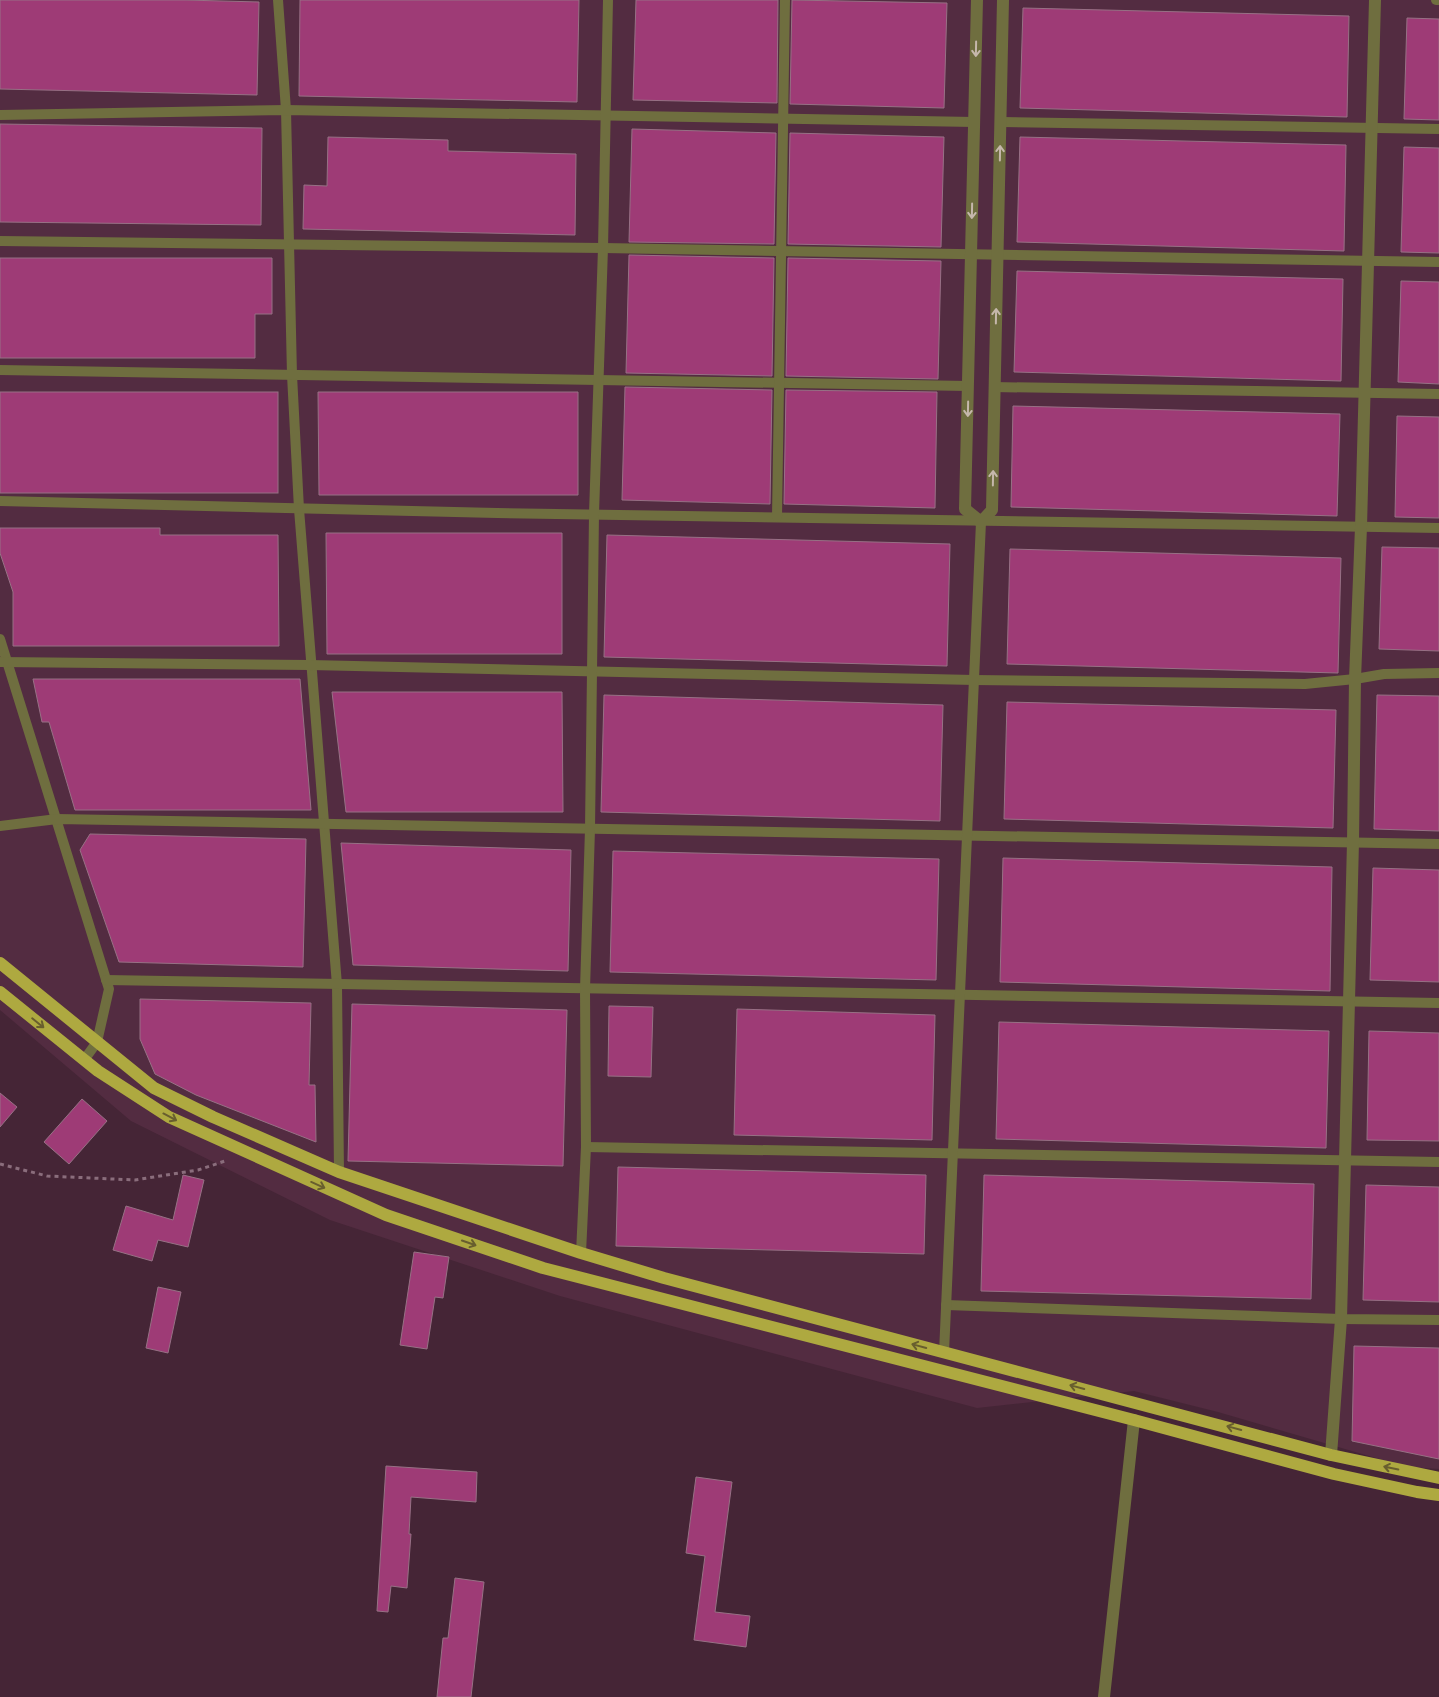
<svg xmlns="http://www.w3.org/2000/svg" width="1439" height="1697" font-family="Helvetica,sans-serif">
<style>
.built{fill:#532c41}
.building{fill:#9e3b76;stroke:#977185}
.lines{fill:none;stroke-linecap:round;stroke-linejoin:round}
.path{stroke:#8a6d7c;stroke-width:3;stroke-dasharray:4 4;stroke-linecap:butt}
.service{stroke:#6f6e3f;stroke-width:10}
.minor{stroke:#6f6e3f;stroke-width:12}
.tertiary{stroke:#6f6e3f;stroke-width:12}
.primary{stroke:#aea940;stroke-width:12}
.oneway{stroke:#c5b7ab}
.oneway2{stroke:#685e2e}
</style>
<rect width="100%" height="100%" fill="#452536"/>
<path class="built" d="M 0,0 L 1439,0 L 1439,1469 L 1407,1467 L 1218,1412 L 1134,1391 L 977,1408 L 560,1296 L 330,1220 L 131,1121 L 0,1010 Z"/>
<g class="building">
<path d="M 0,0 L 185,0 L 259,2 L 257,95 L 0,89 Z"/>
<path d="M 300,0 L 579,0 L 577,102 L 299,96 Z"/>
<path d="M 636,0 L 778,0 L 777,103 L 633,100 Z"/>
<path d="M 792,0 L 947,3 L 944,108 L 790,104 Z"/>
<path d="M 1023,8 L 1349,16 L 1347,117 L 1020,108 Z"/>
<path d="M 1407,18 L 1439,19 L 1439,120 L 1404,119 Z"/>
<path d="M 0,124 L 262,128 L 261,225 L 0,222 Z"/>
<path d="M 632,129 L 776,133 L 774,244 L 629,242 Z"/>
<path d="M 790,133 L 944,137 L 941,247 L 788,244 Z"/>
<path d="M 328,137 L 448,140 L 448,151 L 576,154 L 575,235 L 303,229 L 304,185 L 327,186 Z"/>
<path d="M 1020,137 L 1346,145 L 1344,251 L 1017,242 Z"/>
<path d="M 1404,147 L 1439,148 L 1439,253 L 1401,252 Z"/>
<path d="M 629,255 L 774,258 L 772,376 L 626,373 Z"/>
<path d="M 0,258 L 272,258 L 272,314 L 255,314 L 255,358 L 0,358 Z"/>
<path d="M 788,258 L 941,261 L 938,379 L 786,376 Z"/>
<path d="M 1017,271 L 1343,279 L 1341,381 L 1014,372 Z"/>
<path d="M 1401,281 L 1439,282 L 1439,384 L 1398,382 Z"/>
<path d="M 625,387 L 772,390 L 770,504 L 622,500 Z"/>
<path d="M 786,390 L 937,392 L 935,508 L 784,504 Z"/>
<rect x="0" y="392" width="278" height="101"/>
<path d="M 318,392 L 578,392 L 578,495 L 319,495 Z"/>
<path d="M 1013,406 L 1340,414 L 1337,516 L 1011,507 Z"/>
<path d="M 1397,416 L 1439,417 L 1439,518 L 1395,517 Z"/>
<path d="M 0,528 L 160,528 L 160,535 L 278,535 L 279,646 L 13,646 L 13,592 L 0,553 Z"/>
<path d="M 326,533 L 562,533 L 562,654 L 327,654 Z"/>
<path d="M 607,535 L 950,544 L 947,666 L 604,657 Z"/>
<path d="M 1382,547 L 1439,548 L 1439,651 L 1379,649 Z"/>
<path d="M 1010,549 L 1341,558 L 1338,673 L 1007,664 Z"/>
<path d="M 33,679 L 300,679 L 311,810 L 75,810 L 49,722 L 42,722 Z"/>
<path d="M 332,692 L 562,692 L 563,812 L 346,812 Z"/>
<path d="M 604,695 L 943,705 L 940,821 L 601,812 Z"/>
<path d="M 1377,695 L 1439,696 L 1439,831 L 1374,829 Z"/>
<path d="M 1007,702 L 1336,710 L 1333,828 L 1004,819 Z"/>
<path d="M 90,834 L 306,839 L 303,967 L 119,962 L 80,850 Z"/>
<path d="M 341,843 L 571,850 L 568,971 L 353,965 Z"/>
<path d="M 613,851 L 939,859 L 936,980 L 610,972 Z"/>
<path d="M 1003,858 L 1332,867 L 1330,991 L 1000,982 Z"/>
<path d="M 1373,868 L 1439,870 L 1439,982 L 1370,980 Z"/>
<path d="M 140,999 L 311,1003 L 309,1085 L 315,1085 L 316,1142 L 196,1095 L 155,1074 L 140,1039 Z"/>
<path d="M 352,1004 L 567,1010 L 563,1166 L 348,1161 Z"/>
<path d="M 609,1006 L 653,1007 L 651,1077 L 608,1076 Z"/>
<path d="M 737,1009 L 935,1015 L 932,1140 L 734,1135 Z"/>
<path d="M 999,1022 L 1329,1031 L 1326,1148 L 996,1139 Z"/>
<path d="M 1369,1031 L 1439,1033 L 1439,1141 L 1367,1140 Z"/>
<path d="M 0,1093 L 17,1107 L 0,1127 Z"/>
<path d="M 82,1099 L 107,1121 L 69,1164 L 44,1142 Z"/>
<path d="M 618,1167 L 926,1175 L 924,1254 L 616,1246 Z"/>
<path d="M 183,1175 L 204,1180 L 188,1247 L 158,1240 L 152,1261 L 113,1250 L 126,1206 L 173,1220 Z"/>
<path d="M 984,1175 L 1314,1184 L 1311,1299 L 981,1291 Z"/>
<path d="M 1366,1185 L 1439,1187 L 1439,1302 L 1363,1300 Z"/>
<path d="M 414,1252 L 449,1257 L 443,1298 L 435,1297 L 427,1349 L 400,1345 Z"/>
<path d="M 158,1287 L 181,1292 L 168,1353 L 146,1348 Z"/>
<path d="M 1354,1346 L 1439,1348 L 1439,1459 L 1352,1441 Z"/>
<path d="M 386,1466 L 477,1472 L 476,1502 L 411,1497 L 409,1534 L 411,1534 L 407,1588 L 391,1586 L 388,1612 L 377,1611 Z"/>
<path d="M 696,1477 L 732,1482 L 715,1612 L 750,1616 L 746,1647 L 694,1640 L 705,1556 L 686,1553 Z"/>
<path d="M 455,1578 L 484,1582 L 471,1697 L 437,1697 L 443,1638 L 448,1638 Z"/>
</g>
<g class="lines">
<path class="path" d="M 0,1164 L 47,1176 L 135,1180 L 198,1170 L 228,1160"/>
<g class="service">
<path d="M 278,0 L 286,110 L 292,375 L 299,509 L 337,985 L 339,1172"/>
<path d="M 1436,0 L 1439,0"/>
<path d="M 0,115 L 286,110 L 974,122"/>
<path d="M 1001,122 L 1439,129"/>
<path d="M 0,241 L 603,248 L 1439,262"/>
<path d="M 0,370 L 968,386"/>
<path d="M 994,387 L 1439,394"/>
<path d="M 0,501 L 497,513 L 1439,528"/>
<path d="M 777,517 L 785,0"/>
<path d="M 0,639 L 109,989 L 97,1042 L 84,1060"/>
<path d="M 0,662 L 310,665 L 974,680 L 1305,684 L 1355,679 L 1384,674 L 1439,673"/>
<path d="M 0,826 L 57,819 L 1439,844"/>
<path d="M 106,980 L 1439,1003"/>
<path d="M 586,1147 L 1439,1162"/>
<path d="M 581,1253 L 586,1147 L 585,989 L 590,829 L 594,514 L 603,248 L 608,0"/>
<path d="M 946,1305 L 1341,1319 L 1439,1320"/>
<path d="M 944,1353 L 981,522"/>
</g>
<path class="minor" d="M 1104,1697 L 1134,1420"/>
<g class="tertiary">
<path d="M 977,0 L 965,509 L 981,522 L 992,510 L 1003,0"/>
<path d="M 1331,1455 L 1341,1319 L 1353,842 L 1355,679 L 1361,527 L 1375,0"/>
</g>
<g class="primary">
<path d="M 0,963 L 154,1088 L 213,1117 L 339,1172 L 581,1253 L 664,1278 L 1331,1455 L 1439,1478"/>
<path d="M 0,992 L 98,1071 L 169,1117 L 386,1215 L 543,1268 L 1134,1420 L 1334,1474 L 1417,1492 L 1439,1495"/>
</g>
</g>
<defs><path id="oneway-shaft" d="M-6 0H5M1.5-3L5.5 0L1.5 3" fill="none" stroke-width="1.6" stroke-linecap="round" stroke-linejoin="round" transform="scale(1.25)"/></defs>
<g class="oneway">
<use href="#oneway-shaft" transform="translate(976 49) rotate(91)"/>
<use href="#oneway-shaft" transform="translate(1000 153) rotate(-89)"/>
<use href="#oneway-shaft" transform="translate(972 211) rotate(91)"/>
<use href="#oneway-shaft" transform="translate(996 316) rotate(-89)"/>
<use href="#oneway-shaft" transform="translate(968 409) rotate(91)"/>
<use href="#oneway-shaft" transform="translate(993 478) rotate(-89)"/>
</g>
<g class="oneway2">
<use href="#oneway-shaft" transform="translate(38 1023) rotate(39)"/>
<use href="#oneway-shaft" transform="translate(170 1117) rotate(28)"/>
<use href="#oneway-shaft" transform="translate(318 1185) rotate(24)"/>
<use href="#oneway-shaft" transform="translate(469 1243) rotate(19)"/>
<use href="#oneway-shaft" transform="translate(919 1346) rotate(-165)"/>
<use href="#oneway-shaft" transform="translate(1077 1387) rotate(-165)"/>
<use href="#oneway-shaft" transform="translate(1234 1428) rotate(-165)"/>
<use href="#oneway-shaft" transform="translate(1391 1468) rotate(-168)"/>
</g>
</svg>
